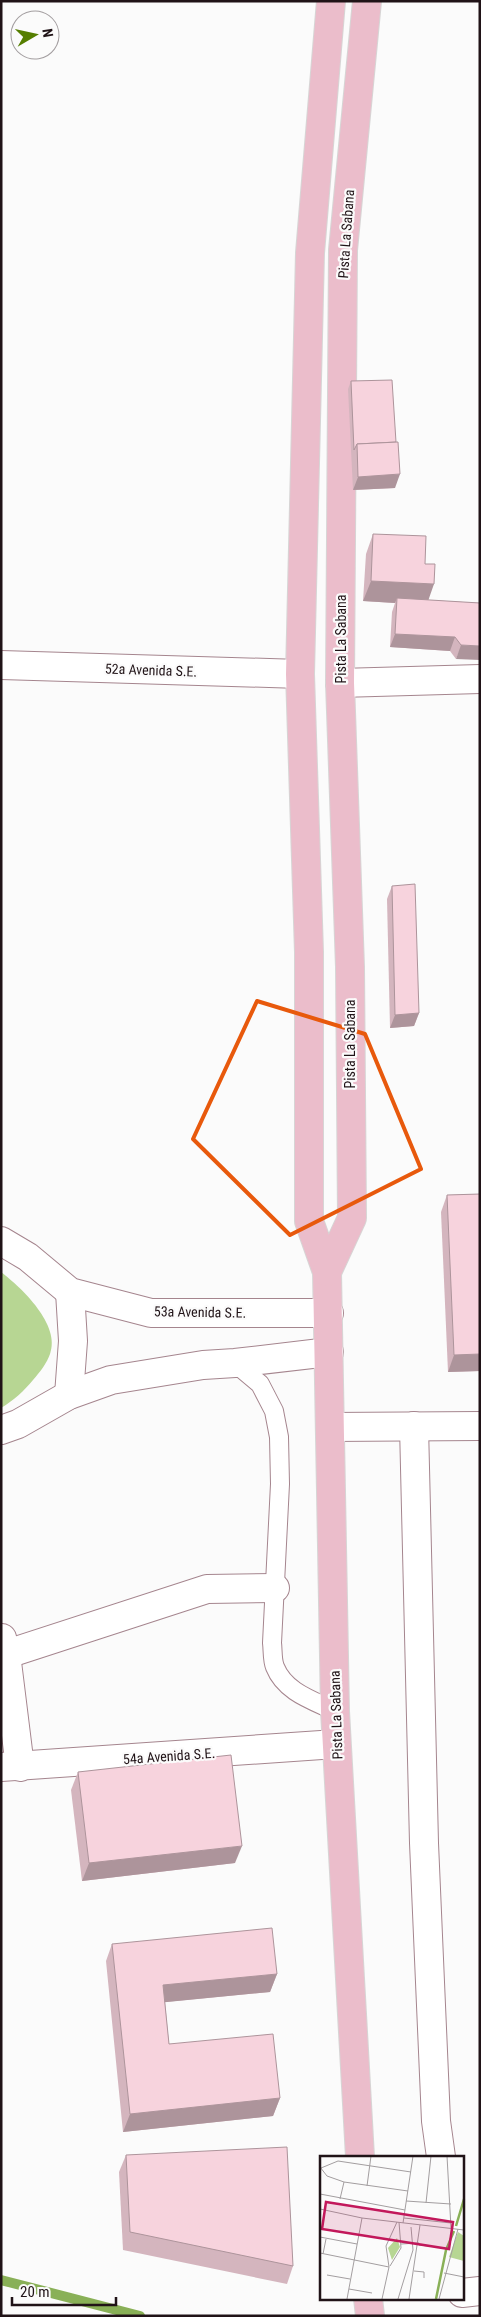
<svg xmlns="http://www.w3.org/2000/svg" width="481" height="2317" font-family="'Roboto Condensed',sans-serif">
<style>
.green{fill:#b7d693}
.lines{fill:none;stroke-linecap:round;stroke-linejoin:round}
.stream{stroke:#89b057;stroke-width:10}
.lane-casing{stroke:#a5858e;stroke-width:20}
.street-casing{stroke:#a5858e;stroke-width:30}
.secondary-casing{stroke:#a5858e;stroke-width:30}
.primary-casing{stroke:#d7d5d5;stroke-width:30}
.lane{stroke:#fff;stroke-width:18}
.street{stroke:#fff;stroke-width:28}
.secondary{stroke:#fff;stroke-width:28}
.primary{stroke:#ebbdcb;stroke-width:28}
.wall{fill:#d4b5be}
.shaded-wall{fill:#ad949b}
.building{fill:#f7d3dd;stroke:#ad949b}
.marked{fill:none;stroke:#e8590c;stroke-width:4;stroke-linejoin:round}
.labels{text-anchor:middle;stroke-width:4.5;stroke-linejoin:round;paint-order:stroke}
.street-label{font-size:14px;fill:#201317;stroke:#fbfbfb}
.inset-river{fill:none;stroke:#89b057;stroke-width:2.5}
.inset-road{fill:none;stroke:#a39ea0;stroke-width:1}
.view{fill:#c2185b;fill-opacity:0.15;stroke:#c2185b;stroke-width:2.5}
.inset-edge{fill:none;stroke:#201317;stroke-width:2.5}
</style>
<rect width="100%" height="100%" fill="#fbfbfb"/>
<path class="green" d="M 1,1272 C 22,1288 61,1325 50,1354 C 47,1363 40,1372 33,1380 C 25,1390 13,1401 1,1408 Z"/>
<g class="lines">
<path class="stream" d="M 1,2280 L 140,2316"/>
<g class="lane-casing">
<path id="lane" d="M 235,1363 L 260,1384 L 274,1411 L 279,1437 L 280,1484 L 272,1643 C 273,1650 272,1660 275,1667 C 285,1692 312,1700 335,1711"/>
</g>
<g class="street-casing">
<g id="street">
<path d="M 1,665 L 300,674"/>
<path d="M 340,683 L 480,679"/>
<path d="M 414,1426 L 424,1843 L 436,2121 L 441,2157"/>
<path d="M 330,1427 L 480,1426"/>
<path d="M 2,1638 L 6,1654 L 20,1767"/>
<path d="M 1,1656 L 207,1589 L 275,1588"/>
<path d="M 1,1767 L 336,1744"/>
<path d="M 462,2293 L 480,2291"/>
</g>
</g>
<g class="secondary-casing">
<g id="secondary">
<path d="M 1,1241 L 28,1257 L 70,1292 L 151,1313 L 329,1313"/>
<path d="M 69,1395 L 73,1341 L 70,1292"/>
<path d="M 1,1430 L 18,1424 L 69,1395 L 111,1380 L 203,1365 L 235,1363 L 329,1352"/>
</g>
</g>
<g class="primary-casing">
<g id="primary">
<path d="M 331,1 L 310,253 L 300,674 L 309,952 L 309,1221 L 327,1272 L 335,1711 L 360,2157"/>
<path d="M 327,1272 L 352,1218 L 350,967 L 340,683 L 343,250 L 367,1"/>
<path d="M 368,2298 L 370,2316"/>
</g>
</g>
<use href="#lane" class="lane"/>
<use href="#street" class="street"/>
<use href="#secondary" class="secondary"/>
<use href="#primary" class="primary"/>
</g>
<g class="wall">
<path d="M 351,381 L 396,442 L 395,488 L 353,490 L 348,389 Z"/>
<path d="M 373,534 L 425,564 L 428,600 L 480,603 L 456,659 L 450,651 L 390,647 L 392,612 L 395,603 L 363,601 L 366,554 Z"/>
<path d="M 392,886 L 419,1013 L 414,1026 L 390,1028 L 387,899 Z"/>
<path d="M 480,1194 L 480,1371 L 448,1372 L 441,1212 L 447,1195 Z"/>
<path d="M 78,1772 L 235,1863 L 82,1881 L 71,1790 Z"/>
<path d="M 112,1944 L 277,1974 L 270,1992 L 165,2002 L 169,2044 L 280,2098 L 273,2116 L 123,2132 L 106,1961 Z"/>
<path d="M 126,2155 L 293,2266 L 287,2284 L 123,2250 L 119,2172 Z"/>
</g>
<g class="shaded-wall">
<path d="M 400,474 L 395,488 L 353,490 L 358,477 Z"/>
<path d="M 371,581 L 434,584 L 427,604 L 397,598 L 395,603 L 363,601 Z"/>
<path d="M 395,634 L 455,637 L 450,651 L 390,647 Z"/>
<path d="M 461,645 L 480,646 L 480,660 L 456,659 Z"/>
<path d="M 419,1013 L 414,1026 L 390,1028 L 395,1015 Z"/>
<path d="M 480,1354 L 480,1371 L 448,1372 L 454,1355 Z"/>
<path d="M 242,1846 L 235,1863 L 82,1881 L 89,1863 Z"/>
<path d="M 277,1974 L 270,1992 L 157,2003 L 163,1985 Z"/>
<path d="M 280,2098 L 273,2116 L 123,2132 L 130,2114 Z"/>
</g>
<g class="building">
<path d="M 392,380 L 396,442 L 357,444 L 354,450 L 351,381 Z"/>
<path d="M 398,442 L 400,474 L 358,477 L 357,444 Z"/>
<path d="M 373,534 L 426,536 L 425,564 L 435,564 L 434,584 L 371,581 Z"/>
<path d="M 397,598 L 480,603 L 480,646 L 461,645 L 455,637 L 395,634 Z"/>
<path d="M 415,884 L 419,1013 L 395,1015 L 392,886 Z"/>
<path d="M 480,1194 L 480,1354 L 454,1355 L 447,1195 Z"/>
<path d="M 231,1755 L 242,1846 L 89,1863 L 78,1772 Z"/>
<path d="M 272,1928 L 277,1974 L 163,1985 L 169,2044 L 273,2034 L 280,2098 L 130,2114 L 112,1944 Z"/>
<path d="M 287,2147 L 293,2266 L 130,2232 L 126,2155 Z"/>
</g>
<path class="marked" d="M 257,1001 L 365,1034 L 421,1169 L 290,1235 L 193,1139 Z"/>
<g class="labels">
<g class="street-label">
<text transform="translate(346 234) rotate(-86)" y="5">Pista La Sabana</text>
<text transform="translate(341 639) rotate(-90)" y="5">Pista La Sabana</text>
<text transform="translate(151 670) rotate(2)" y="5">52a Avenida S.E.</text>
<text transform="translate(350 1044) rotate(-90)" y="5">Pista La Sabana</text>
<text transform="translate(200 1312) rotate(1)" y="5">53a Avenida S.E.</text>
<text transform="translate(336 1715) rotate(-92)" y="5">Pista La Sabana</text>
<text transform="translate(169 1756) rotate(-4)" y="5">54a Avenida S.E.</text>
</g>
</g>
<g transform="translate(320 2156)">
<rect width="144" height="144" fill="#fbfbfb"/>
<path d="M 138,76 L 144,80 L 144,105 L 129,101 ZM 77,82 L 80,91 L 72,104 L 68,92 Z" fill="#b7d693"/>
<path class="inset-river" d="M 136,70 L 144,43M 116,143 L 126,94 L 134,75"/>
<path class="inset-road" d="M 127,0 L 131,72M 0,11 L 7,20 L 24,26 L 88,35M 1,12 L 18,5 L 91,16M 47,30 L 51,0M 0,38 L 85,54M 20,43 L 24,26M 86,45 L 131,48M 106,47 L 111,0M 0,53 L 42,62 L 144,74M 84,62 L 131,67M 83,67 L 93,0M 0,81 L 37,88M 81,88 L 99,87M 99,89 L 117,91M 0,97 L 69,111M 3,98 L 6,83M 70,110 L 81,92 L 79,66M 94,115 L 104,116 L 104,122M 124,117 L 144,121M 7,119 L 30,123M 29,133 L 52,137M 27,143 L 42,62M 62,143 L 69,111 L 66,90 L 77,66M 78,143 L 93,94 L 91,71M 89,143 L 100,69M 119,143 L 138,73"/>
<path class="view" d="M 6,46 L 133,66 L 129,93 L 2,73 Z"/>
<rect width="144" height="144" class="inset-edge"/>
</g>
<rect width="481" height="2317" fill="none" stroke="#201317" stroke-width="5"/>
<g transform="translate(35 35) rotate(81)"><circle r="24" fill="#fbfbfb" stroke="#a39ea0"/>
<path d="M0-4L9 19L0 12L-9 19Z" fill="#557e00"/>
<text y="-8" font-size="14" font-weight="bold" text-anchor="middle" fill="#201317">N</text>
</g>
<path d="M12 2297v8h104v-8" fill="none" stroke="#201317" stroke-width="2.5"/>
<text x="20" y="2297" font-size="15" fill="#201317" stroke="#fbfbfb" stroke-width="4" paint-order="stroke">20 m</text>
</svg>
